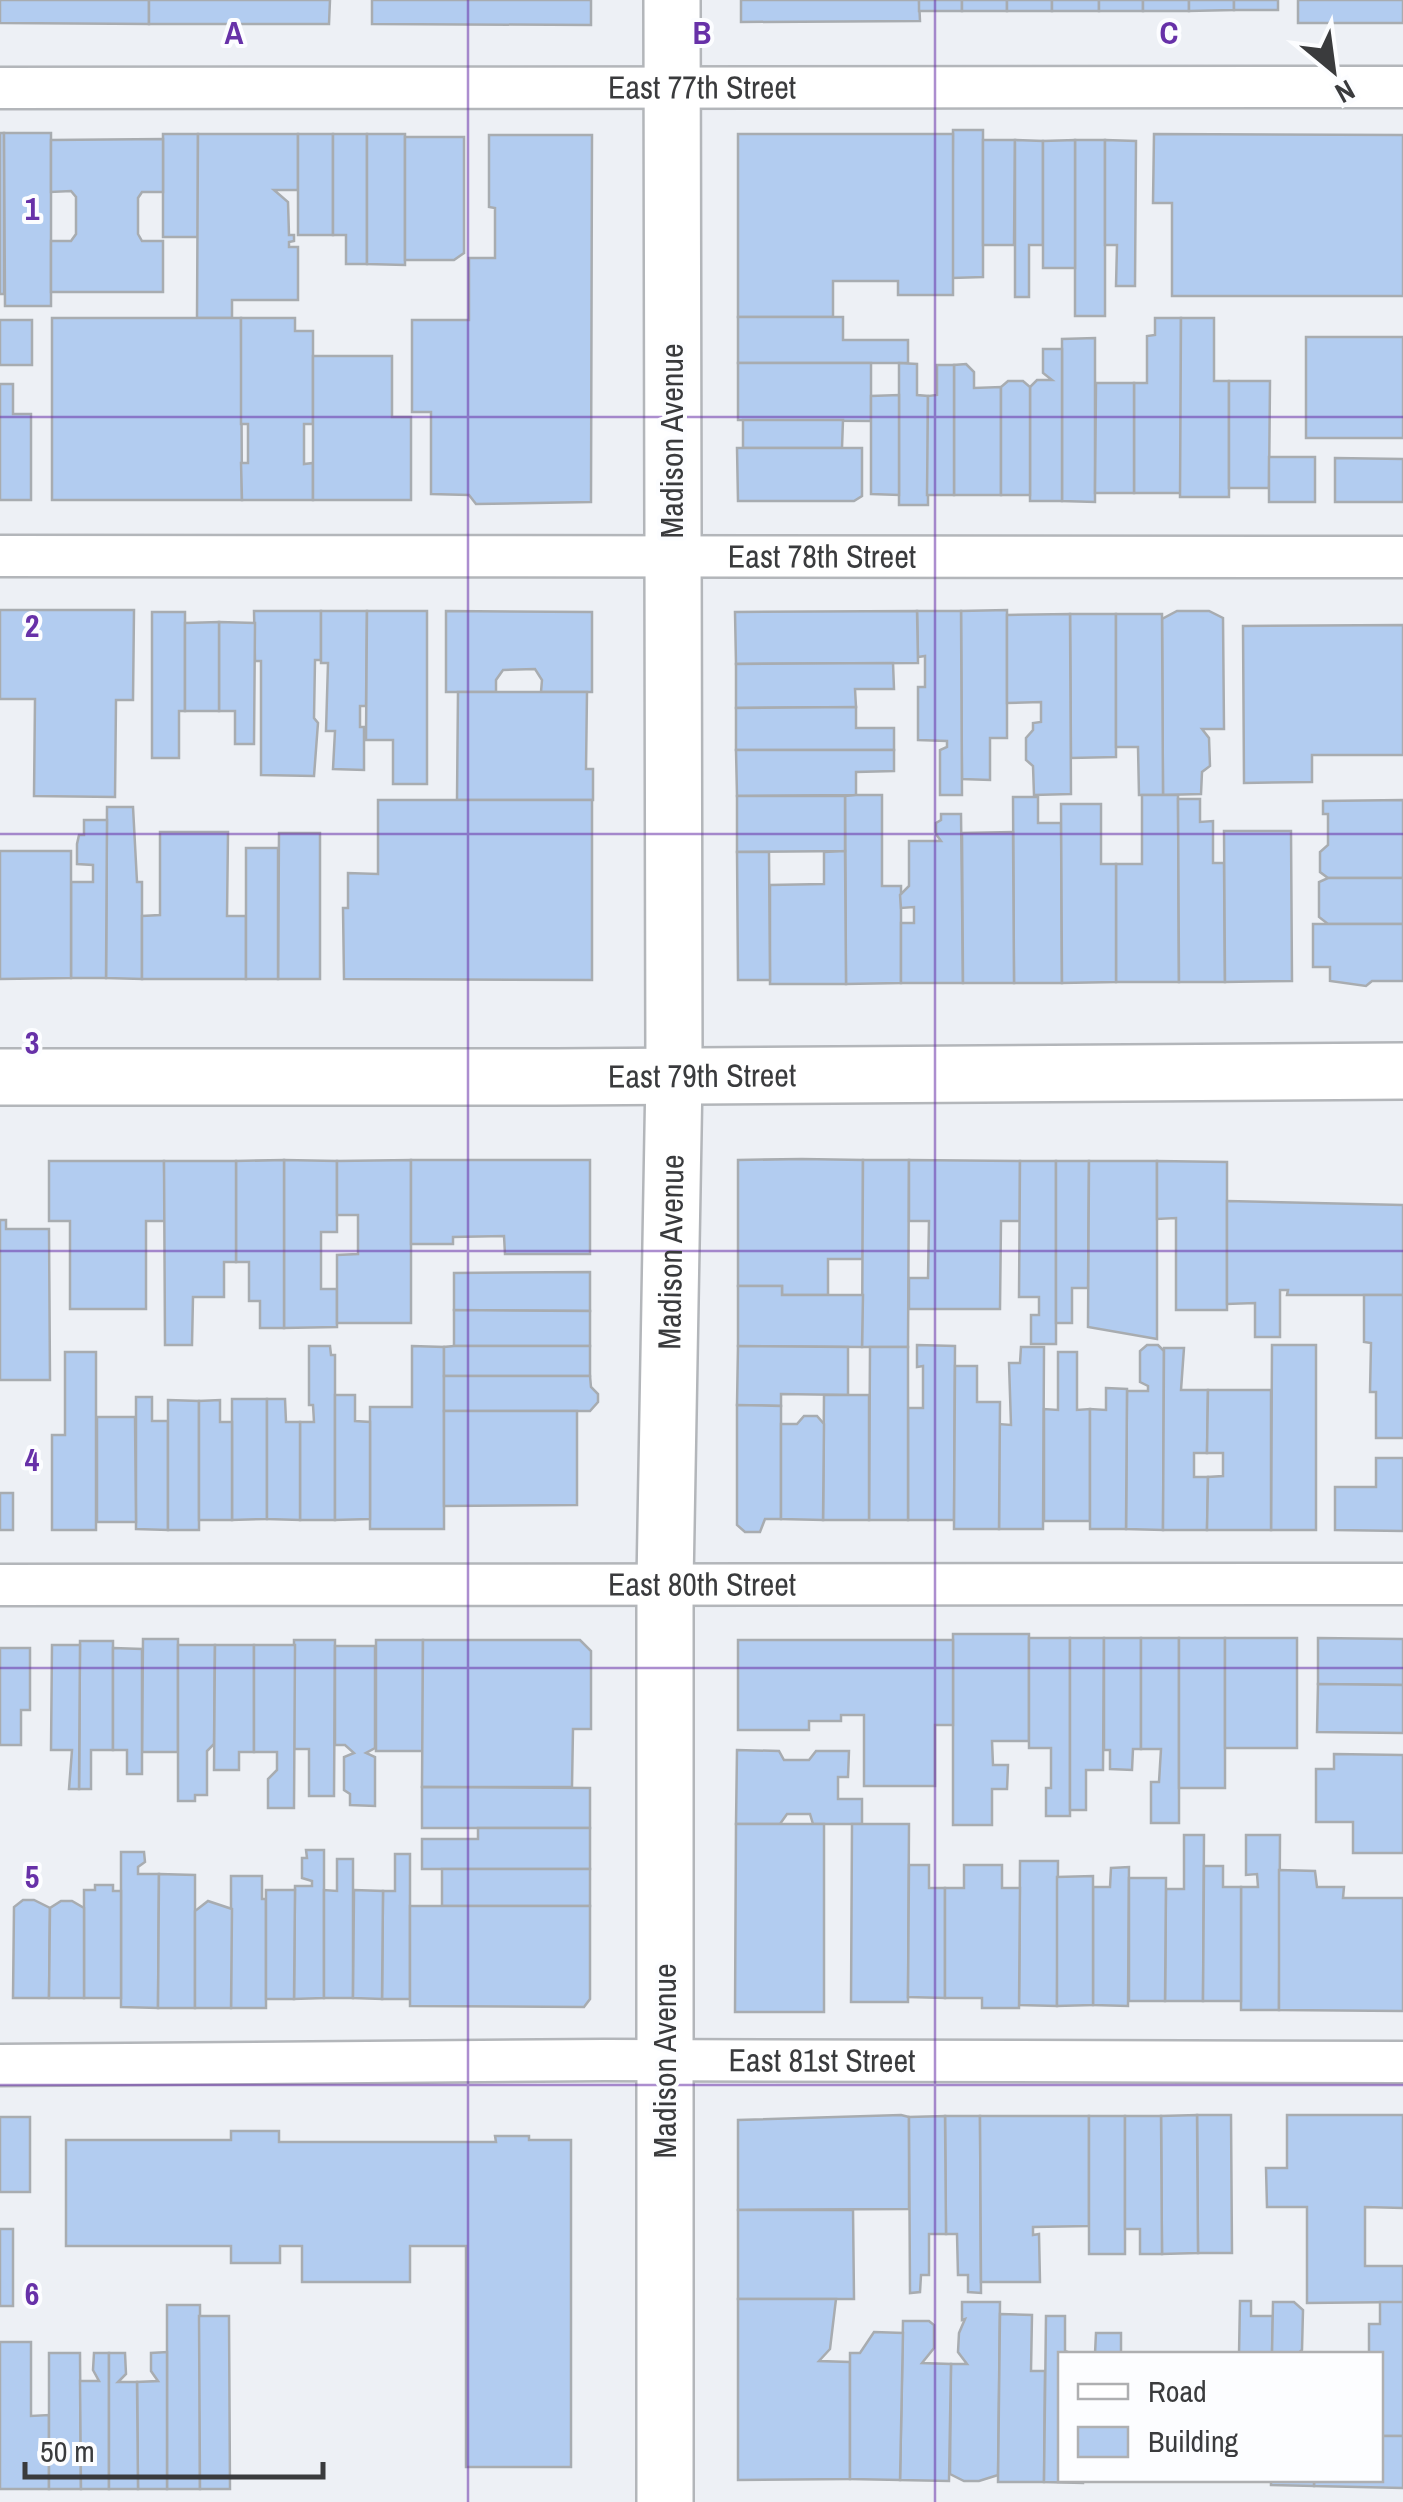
<svg xmlns="http://www.w3.org/2000/svg" width="1403" height="2502" font-family="'Archivo Narrow',sans-serif">
<style>
.building{fill:#b2ccf0;stroke:#a8acb0;stroke-width:2.5}
.lines{fill:none;stroke-linecap:round;stroke-linejoin:round}
.street-casing{stroke:#b3b6ba;stroke-width:45}
.secondary-casing{stroke:#b3b6ba;stroke-width:60}
.street{stroke:#fff;stroke-width:40}
.secondary{stroke:#fff;stroke-width:55}
.grid{fill:none;stroke:#6731a8;stroke-width:2.5;stroke-opacity:0.55}
.labels{text-anchor:middle;stroke-width:8;stroke-linejoin:round;paint-order:stroke}
.street-label{font-size:32px;fill:#3a3b3d;stroke:#fcfdff}
.grid-label{font-size:32px;text-anchor:middle;font-weight:bold;fill:#6731a8;stroke:#fcfdff;stroke-width:8;stroke-linejoin:round;paint-order:stroke}
</style>
<rect width="100%" height="100%" fill="#edf0f5"/>
<g class="building">
<path d="M 0,0 L 149,0 L 149,24 L 0,23 Z"/>
<path d="M 149,0 L 330,0 L 329,24 L 149,24 Z"/>
<path d="M 372,0 L 591,0 L 591,25 L 372,24 Z"/>
<path d="M 741,0 L 919,0 L 920,21 L 741,22 Z"/>
<rect x="919" y="0" width="43" height="11"/>
<rect x="962" y="0" width="45" height="11"/>
<rect x="1007" y="0" width="45" height="11"/>
<rect x="1052" y="0" width="47" height="11"/>
<rect x="1099" y="0" width="44" height="11"/>
<rect x="1143" y="0" width="46" height="11"/>
<path d="M 1189,0 L 1234,0 L 1234,10 L 1189,11 Z"/>
<rect x="1234" y="0" width="44" height="10"/>
<rect x="1298" y="0" width="105" height="23"/>
<path d="M 953,130 L 983,130 L 983,277 L 952,278 Z"/>
<rect x="0" y="133" width="4" height="161"/>
<path d="M 4,133 L 51,133 L 51,306 L 5,306 Z"/>
<rect x="163" y="134" width="35" height="103"/>
<path d="M 198,134 L 298,134 L 298,190 L 274,190 L 288,202 L 289,235 L 294,235 L 294,241 L 289,242 L 289,247 L 298,247 L 298,300 L 232,300 L 232,318 L 197,318 Z"/>
<rect x="298" y="134" width="35" height="101"/>
<path d="M 333,134 L 367,134 L 367,264 L 346,264 L 346,235 L 333,235 Z"/>
<path d="M 367,134 L 405,134 L 405,265 L 367,264 Z"/>
<path d="M 738,134 L 953,134 L 953,295 L 898,295 L 898,281 L 833,281 L 833,317 L 738,317 Z"/>
<path d="M 1154,134 L 1403,135 L 1403,296 L 1172,296 L 1172,203 L 1153,203 Z"/>
<path d="M 489,135 L 592,135 L 591,502 L 476,504 L 469,495 L 431,494 L 431,412 L 412,412 L 412,320 L 469,320 L 469,258 L 495,258 L 495,208 L 489,207 Z"/>
<path d="M 405,137 L 464,137 L 464,253 L 454,260 L 405,260 Z"/>
<path d="M 163,139 L 163,192 L 142,192 L 138,198 L 138,234 L 142,241 L 163,241 L 163,292 L 51,292 L 51,241 L 71,241 L 76,234 L 76,197 L 71,191 L 51,192 L 51,140 Z"/>
<path d="M 983,140 L 1015,140 L 1014,245 L 983,245 Z"/>
<path d="M 1015,140 L 1043,141 L 1043,245 L 1029,245 L 1029,297 L 1015,297 Z"/>
<rect x="1075" y="140" width="30" height="176"/>
<path d="M 1075,140 L 1075,268 L 1043,268 L 1043,141 Z"/>
<path d="M 1105,140 L 1136,141 L 1135,286 L 1116,286 L 1117,245 L 1105,245 Z"/>
<path d="M 738,317 L 843,317 L 843,340 L 908,340 L 908,363 L 738,363 Z"/>
<path d="M 52,318 L 241,318 L 242,500 L 52,500 Z"/>
<path d="M 241,318 L 295,318 L 295,331 L 313,331 L 313,424 L 304,424 L 304,464 L 313,463 L 313,500 L 242,500 L 241,463 L 248,463 L 248,424 L 241,424 Z"/>
<path d="M 1155,318 L 1181,318 L 1181,493 L 1134,493 L 1134,383 L 1147,383 L 1147,336 L 1155,335 Z"/>
<path d="M 1181,318 L 1214,318 L 1214,381 L 1229,381 L 1229,497 L 1180,497 Z"/>
<rect x="0" y="320" width="32" height="45"/>
<rect x="1306" y="337" width="97" height="101"/>
<path d="M 1095,338 L 1095,502 L 1062,501 L 1062,339 Z"/>
<path d="M 1043,349 L 1062,349 L 1062,501 L 1030,501 L 1030,387 L 1037,380 L 1052,380 L 1043,373 Z"/>
<path d="M 313,356 L 392,356 L 392,417 L 411,417 L 411,500 L 313,500 Z"/>
<path d="M 738,363 L 871,363 L 871,421 L 738,420 Z"/>
<path d="M 899,363 L 917,364 L 917,395 L 928,396 L 928,505 L 899,505 Z"/>
<path d="M 966,364 L 974,372 L 974,388 L 1001,387 L 1001,495 L 954,495 L 954,365 Z"/>
<path d="M 937,365 L 954,365 L 954,495 L 927,495 L 928,396 L 937,395 Z"/>
<path d="M 1008,381 L 1023,381 L 1030,387 L 1030,495 L 1001,495 L 1001,387 Z"/>
<path d="M 1229,381 L 1270,381 L 1269,488 L 1229,488 Z"/>
<path d="M 1096,383 L 1134,383 L 1134,493 L 1095,493 Z"/>
<path d="M 0,384 L 13,384 L 13,414 L 31,414 L 31,500 L 0,500 Z"/>
<path d="M 899,395 L 899,495 L 871,494 L 871,396 Z"/>
<path d="M 743,420 L 843,420 L 842,448 L 743,448 Z"/>
<path d="M 737,448 L 862,448 L 862,496 L 854,501 L 738,501 Z"/>
<rect x="1269" y="457" width="46" height="45"/>
<path d="M 1335,458 L 1403,459 L 1403,502 L 1335,502 Z"/>
<path d="M 0,610 L 134,610 L 133,700 L 116,700 L 115,797 L 34,796 L 35,699 L 0,699 Z"/>
<path d="M 1007,610 L 1007,738 L 990,738 L 990,780 L 962,779 L 961,611 Z"/>
<path d="M 254,611 L 321,611 L 321,660 L 315,660 L 314,718 L 318,723 L 314,776 L 261,775 L 261,661 L 255,661 Z"/>
<path d="M 321,611 L 367,611 L 366,706 L 360,706 L 360,727 L 364,727 L 364,770 L 333,769 L 335,731 L 326,731 L 328,663 L 321,663 Z"/>
<path d="M 367,611 L 427,611 L 427,784 L 393,784 L 393,740 L 366,740 Z"/>
<path d="M 446,611 L 592,612 L 592,692 L 541,692 L 542,680 L 535,669 L 503,670 L 496,680 L 496,692 L 446,692 Z"/>
<path d="M 917,611 L 961,611 L 962,795 L 940,795 L 940,750 L 947,747 L 947,741 L 918,740 L 918,687 L 925,687 L 925,656 L 918,657 Z"/>
<path d="M 917,611 L 918,663 L 736,664 L 735,612 Z"/>
<path d="M 1177,611 L 1209,611 L 1223,618 L 1224,729 L 1202,729 L 1209,738 L 1210,766 L 1202,772 L 1201,794 L 1163,795 L 1162,619 Z"/>
<path d="M 152,612 L 185,612 L 185,711 L 179,711 L 179,758 L 152,758 Z"/>
<path d="M 1070,614 L 1116,614 L 1116,757 L 1071,758 Z"/>
<path d="M 1070,614 L 1071,794 L 1034,795 L 1033,766 L 1026,760 L 1026,738 L 1033,730 L 1033,723 L 1041,722 L 1041,702 L 1007,703 L 1007,615 Z"/>
<path d="M 1116,614 L 1162,614 L 1163,795 L 1139,795 L 1138,747 L 1116,747 Z"/>
<path d="M 219,622 L 255,623 L 254,744 L 235,744 L 235,711 L 219,711 Z"/>
<path d="M 219,622 L 219,711 L 185,711 L 185,623 Z"/>
<path d="M 1403,625 L 1403,755 L 1312,755 L 1312,782 L 1244,783 L 1243,626 Z"/>
<path d="M 893,663 L 894,689 L 855,689 L 856,707 L 736,708 L 736,664 Z"/>
<path d="M 458,692 L 587,692 L 586,769 L 593,769 L 593,800 L 457,800 Z"/>
<path d="M 856,707 L 856,728 L 894,728 L 894,750 L 736,750 L 736,708 Z"/>
<path d="M 736,750 L 894,750 L 894,771 L 856,772 L 856,795 L 737,796 Z"/>
<path d="M 856,795 L 882,795 L 882,886 L 901,886 L 901,983 L 846,984 L 845,796 Z"/>
<path d="M 1142,795 L 1178,795 L 1179,982 L 1116,982 L 1116,864 L 1142,864 Z"/>
<path d="M 737,796 L 845,796 L 845,851 L 737,852 Z"/>
<path d="M 1013,797 L 1038,797 L 1038,823 L 1061,823 L 1062,983 L 1014,983 Z"/>
<path d="M 1178,799 L 1200,799 L 1200,822 L 1213,821 L 1213,863 L 1224,863 L 1225,982 L 1179,982 Z"/>
<path d="M 378,800 L 592,800 L 592,980 L 344,979 L 343,908 L 348,908 L 348,873 L 378,874 Z"/>
<path d="M 1403,800 L 1403,878 L 1328,878 L 1320,872 L 1320,852 L 1328,845 L 1328,814 L 1323,814 L 1323,801 Z"/>
<path d="M 1061,804 L 1101,804 L 1101,864 L 1116,864 L 1116,982 L 1062,983 Z"/>
<path d="M 107,807 L 133,807 L 137,882 L 142,882 L 142,979 L 106,978 Z"/>
<path d="M 941,814 L 961,814 L 963,983 L 901,983 L 901,923 L 914,923 L 914,907 L 901,908 L 900,895 L 909,886 L 909,841 L 941,841 L 936,834 L 936,823 L 941,820 Z"/>
<path d="M 84,820 L 107,820 L 106,978 L 71,978 L 71,882 L 93,882 L 93,865 L 77,864 L 77,844 L 79,835 L 84,835 Z"/>
<path d="M 1224,831 L 1291,831 L 1292,981 L 1225,982 Z"/>
<path d="M 160,832 L 228,832 L 227,916 L 246,916 L 246,979 L 142,979 L 142,916 L 160,915 Z"/>
<path d="M 1013,832 L 1014,983 L 963,983 L 962,833 Z"/>
<path d="M 279,833 L 320,833 L 320,979 L 278,979 Z"/>
<rect x="246" y="848" width="32" height="131"/>
<path d="M 0,851 L 71,851 L 71,978 L 0,979 Z"/>
<path d="M 845,851 L 846,984 L 770,984 L 770,885 L 824,884 L 824,852 Z"/>
<path d="M 737,852 L 769,852 L 770,980 L 738,980 Z"/>
<path d="M 1328,878 L 1403,878 L 1403,924 L 1328,924 L 1319,917 L 1319,882 Z"/>
<path d="M 1313,924 L 1403,924 L 1403,981 L 1372,981 L 1366,986 L 1330,981 L 1330,967 L 1313,967 Z"/>
<path d="M 802,1159 L 863,1160 L 863,1259 L 828,1259 L 828,1295 L 782,1295 L 782,1286 L 738,1286 L 738,1160 Z"/>
<path d="M 284,1160 L 337,1161 L 337,1232 L 321,1232 L 321,1289 L 337,1289 L 337,1327 L 284,1328 Z"/>
<path d="M 284,1160 L 284,1328 L 260,1328 L 260,1301 L 249,1301 L 249,1262 L 236,1262 L 236,1161 Z"/>
<path d="M 411,1160 L 411,1323 L 337,1323 L 337,1255 L 358,1254 L 358,1215 L 337,1215 L 337,1161 Z"/>
<path d="M 411,1160 L 590,1160 L 590,1254 L 505,1254 L 504,1236 L 453,1237 L 453,1244 L 411,1244 Z"/>
<path d="M 863,1160 L 909,1160 L 908,1347 L 862,1347 Z"/>
<path d="M 909,1160 L 1020,1161 L 1020,1221 L 1001,1221 L 1000,1309 L 909,1309 L 909,1278 L 928,1278 L 929,1221 L 909,1221 Z"/>
<path d="M 49,1161 L 164,1161 L 165,1221 L 146,1221 L 146,1309 L 70,1309 L 70,1221 L 49,1221 Z"/>
<path d="M 164,1161 L 236,1161 L 236,1262 L 224,1262 L 224,1297 L 193,1297 L 192,1345 L 165,1345 Z"/>
<path d="M 1020,1161 L 1056,1161 L 1056,1344 L 1031,1344 L 1031,1315 L 1039,1315 L 1039,1297 L 1019,1297 Z"/>
<path d="M 1056,1161 L 1089,1161 L 1088,1288 L 1072,1288 L 1072,1323 L 1056,1323 Z"/>
<path d="M 1089,1161 L 1157,1161 L 1157,1339 L 1088,1327 Z"/>
<path d="M 1157,1161 L 1227,1162 L 1227,1310 L 1176,1310 L 1176,1218 L 1157,1219 Z"/>
<path d="M 1227,1201 L 1403,1205 L 1403,1295 L 1287,1295 L 1288,1290 L 1280,1290 L 1280,1337 L 1255,1337 L 1255,1303 L 1227,1304 Z"/>
<path d="M 0,1220 L 6,1220 L 6,1229 L 49,1229 L 50,1380 L 0,1380 Z"/>
<path d="M 590,1272 L 590,1311 L 454,1310 L 454,1273 Z"/>
<path d="M 738,1286 L 782,1286 L 782,1295 L 863,1295 L 862,1347 L 738,1346 Z"/>
<path d="M 1364,1295 L 1403,1295 L 1403,1438 L 1376,1438 L 1376,1392 L 1370,1392 L 1371,1343 L 1364,1342 Z"/>
<path d="M 454,1310 L 590,1311 L 590,1346 L 454,1346 Z"/>
<path d="M 917,1345 L 955,1346 L 954,1520 L 908,1520 L 908,1408 L 923,1408 L 923,1366 L 917,1367 Z"/>
<path d="M 1147,1345 L 1158,1345 L 1164,1351 L 1163,1530 L 1126,1529 L 1127,1391 L 1148,1391 L 1148,1386 L 1140,1382 L 1140,1351 Z"/>
<path d="M 1272,1345 L 1316,1345 L 1316,1530 L 1271,1530 Z"/>
<path d="M 309,1346 L 330,1346 L 331,1355 L 335,1355 L 335,1520 L 300,1520 L 300,1422 L 314,1422 L 313,1405 L 309,1405 Z"/>
<path d="M 412,1346 L 444,1347 L 444,1529 L 370,1529 L 370,1407 L 412,1407 Z"/>
<path d="M 454,1346 L 590,1346 L 590,1376 L 444,1376 L 444,1347 Z"/>
<path d="M 738,1346 L 848,1347 L 848,1395 L 781,1394 L 781,1406 L 737,1405 Z"/>
<path d="M 870,1347 L 908,1347 L 908,1520 L 869,1520 Z"/>
<path d="M 1021,1347 L 1044,1347 L 1043,1529 L 999,1529 L 999,1424 L 1011,1425 L 1009,1363 L 1020,1363 Z"/>
<path d="M 1164,1348 L 1184,1348 L 1181,1390 L 1208,1390 L 1207,1453 L 1194,1453 L 1194,1477 L 1208,1477 L 1207,1530 L 1163,1530 Z"/>
<path d="M 65,1352 L 96,1352 L 96,1530 L 52,1530 L 52,1435 L 65,1435 Z"/>
<path d="M 1058,1352 L 1077,1352 L 1077,1410 L 1090,1409 L 1090,1521 L 1044,1521 L 1044,1409 L 1058,1410 Z"/>
<path d="M 955,1366 L 977,1366 L 977,1402 L 1000,1402 L 999,1529 L 954,1529 Z"/>
<path d="M 444,1376 L 590,1376 L 591,1387 L 598,1394 L 598,1402 L 590,1411 L 444,1411 Z"/>
<path d="M 1106,1388 L 1127,1389 L 1126,1529 L 1090,1529 L 1090,1409 L 1106,1410 Z"/>
<path d="M 1208,1390 L 1271,1390 L 1271,1530 L 1207,1530 L 1208,1477 L 1223,1476 L 1223,1453 L 1207,1453 Z"/>
<path d="M 335,1395 L 355,1395 L 355,1421 L 370,1422 L 370,1519 L 335,1520 Z"/>
<path d="M 824,1395 L 869,1395 L 869,1520 L 823,1520 Z"/>
<path d="M 136,1397 L 152,1397 L 152,1421 L 168,1421 L 168,1530 L 136,1529 Z"/>
<path d="M 232,1399 L 267,1399 L 267,1519 L 232,1520 Z"/>
<path d="M 267,1399 L 285,1399 L 286,1422 L 300,1422 L 300,1520 L 267,1519 Z"/>
<path d="M 168,1400 L 199,1401 L 199,1530 L 168,1530 Z"/>
<path d="M 220,1400 L 220,1422 L 232,1422 L 232,1520 L 199,1520 L 199,1401 Z"/>
<path d="M 737,1405 L 781,1406 L 781,1519 L 765,1519 L 760,1532 L 745,1532 L 737,1525 Z"/>
<path d="M 444,1411 L 577,1411 L 577,1505 L 444,1506 Z"/>
<path d="M 804,1416 L 817,1416 L 824,1424 L 823,1520 L 781,1519 L 781,1424 L 797,1424 Z"/>
<path d="M 97,1417 L 135,1417 L 136,1522 L 97,1522 Z"/>
<path d="M 1376,1458 L 1403,1458 L 1403,1531 L 1335,1530 L 1335,1487 L 1376,1487 Z"/>
<rect x="0" y="1493" width="13" height="37"/>
<path d="M 953,1634 L 1029,1634 L 1029,1741 L 992,1741 L 993,1765 L 1008,1765 L 1007,1789 L 992,1789 L 992,1825 L 953,1825 Z"/>
<path d="M 1029,1638 L 1070,1638 L 1070,1816 L 1046,1816 L 1046,1788 L 1051,1788 L 1051,1748 L 1029,1748 Z"/>
<path d="M 1070,1638 L 1104,1638 L 1103,1770 L 1086,1770 L 1086,1810 L 1070,1810 Z"/>
<path d="M 1104,1638 L 1141,1638 L 1141,1749 L 1133,1749 L 1132,1770 L 1110,1769 L 1110,1750 L 1104,1750 Z"/>
<path d="M 1141,1638 L 1179,1638 L 1179,1823 L 1151,1823 L 1151,1782 L 1159,1782 L 1161,1749 L 1141,1749 Z"/>
<rect x="1179" y="1638" width="46" height="150"/>
<rect x="1225" y="1638" width="72" height="110"/>
<path d="M 1318,1638 L 1403,1639 L 1403,1685 L 1318,1684 Z"/>
<path d="M 143,1639 L 178,1639 L 178,1752 L 142,1752 Z"/>
<path d="M 294,1640 L 335,1640 L 334,1796 L 309,1796 L 309,1749 L 294,1749 Z"/>
<rect x="376" y="1640" width="47" height="111"/>
<path d="M 423,1640 L 580,1640 L 591,1651 L 591,1729 L 573,1729 L 572,1787 L 422,1787 Z"/>
<path d="M 738,1640 L 953,1640 L 953,1725 L 935,1725 L 935,1786 L 864,1786 L 864,1715 L 841,1715 L 841,1721 L 809,1721 L 809,1730 L 738,1730 Z"/>
<path d="M 80,1641 L 113,1641 L 113,1750 L 91,1750 L 91,1789 L 79,1789 Z"/>
<path d="M 52,1645 L 80,1645 L 79,1789 L 69,1789 L 72,1750 L 51,1750 Z"/>
<path d="M 178,1645 L 215,1645 L 214,1744 L 207,1751 L 207,1795 L 195,1795 L 195,1801 L 178,1801 Z"/>
<path d="M 215,1645 L 254,1645 L 254,1752 L 239,1752 L 239,1770 L 214,1770 Z"/>
<path d="M 254,1645 L 295,1645 L 294,1808 L 268,1808 L 268,1779 L 277,1770 L 277,1752 L 254,1752 Z"/>
<path d="M 335,1646 L 375,1646 L 375,1748 L 366,1753 L 375,1757 L 375,1806 L 350,1805 L 350,1794 L 344,1790 L 344,1757 L 354,1753 L 345,1745 L 335,1745 Z"/>
<path d="M 0,1648 L 30,1648 L 30,1710 L 21,1710 L 21,1745 L 0,1745 Z"/>
<path d="M 113,1648 L 142,1649 L 142,1774 L 127,1774 L 127,1750 L 113,1750 Z"/>
<path d="M 1318,1684 L 1403,1685 L 1403,1733 L 1317,1732 Z"/>
<path d="M 737,1750 L 779,1751 L 784,1760 L 809,1760 L 816,1751 L 849,1751 L 848,1777 L 838,1777 L 838,1799 L 862,1799 L 862,1824 L 813,1824 L 810,1814 L 787,1814 L 780,1824 L 736,1824 Z"/>
<path d="M 1334,1754 L 1403,1755 L 1403,1853 L 1353,1853 L 1353,1822 L 1316,1822 L 1316,1769 L 1334,1769 Z"/>
<path d="M 422,1787 L 590,1788 L 590,1828 L 422,1828 Z"/>
<path d="M 736,1824 L 824,1824 L 824,2012 L 735,2012 Z"/>
<path d="M 852,1824 L 909,1824 L 908,2002 L 851,2002 Z"/>
<path d="M 478,1828 L 590,1828 L 590,1869 L 422,1869 L 422,1839 L 478,1839 Z"/>
<path d="M 1184,1835 L 1204,1835 L 1203,2001 L 1165,2001 L 1166,1889 L 1184,1889 Z"/>
<path d="M 1246,1835 L 1280,1835 L 1279,2010 L 1241,2010 L 1241,1887 L 1258,1887 L 1257,1874 L 1246,1875 Z"/>
<path d="M 306,1850 L 324,1850 L 324,1998 L 294,1999 L 295,1886 L 312,1886 L 312,1881 L 302,1878 L 302,1858 L 307,1858 Z"/>
<path d="M 121,1852 L 144,1852 L 145,1862 L 138,1867 L 138,1874 L 159,1874 L 158,2008 L 121,2007 Z"/>
<path d="M 395,1854 L 410,1854 L 410,1999 L 382,1999 L 383,1891 L 395,1891 Z"/>
<path d="M 337,1859 L 353,1859 L 353,1998 L 324,1998 L 324,1890 L 337,1891 Z"/>
<path d="M 1020,1861 L 1058,1861 L 1057,2006 L 1019,2005 Z"/>
<path d="M 909,1865 L 929,1865 L 929,1888 L 945,1888 L 945,1998 L 908,1997 Z"/>
<path d="M 964,1865 L 1002,1865 L 1002,1888 L 1020,1888 L 1019,2008 L 982,2008 L 982,1998 L 945,1998 L 945,1888 L 964,1888 Z"/>
<path d="M 1204,1866 L 1223,1866 L 1223,1887 L 1241,1887 L 1241,2001 L 1203,2001 Z"/>
<path d="M 1129,1867 L 1128,2006 L 1093,2005 L 1093,1887 L 1110,1887 L 1111,1868 Z"/>
<rect x="442" y="1869" width="148" height="37"/>
<path d="M 1279,1870 L 1315,1871 L 1317,1887 L 1344,1887 L 1343,1898 L 1403,1898 L 1403,2011 L 1279,2010 Z"/>
<path d="M 159,1874 L 195,1875 L 195,2008 L 158,2008 Z"/>
<path d="M 231,1876 L 262,1876 L 262,1899 L 266,1899 L 266,2008 L 231,2008 Z"/>
<path d="M 1093,1876 L 1093,2005 L 1057,2006 L 1057,1877 Z"/>
<path d="M 1129,1878 L 1166,1878 L 1165,2001 L 1129,2001 Z"/>
<path d="M 95,1885 L 113,1885 L 113,1891 L 121,1891 L 121,1998 L 84,1998 L 84,1890 L 95,1890 Z"/>
<path d="M 266,1890 L 295,1890 L 294,1999 L 266,1999 Z"/>
<path d="M 354,1890 L 383,1891 L 382,1999 L 353,1998 Z"/>
<path d="M 23,1900 L 34,1900 L 50,1908 L 49,1998 L 13,1998 L 14,1907 Z"/>
<path d="M 61,1901 L 72,1901 L 84,1908 L 84,1998 L 49,1998 L 50,1908 Z"/>
<path d="M 208,1901 L 232,1909 L 231,2008 L 195,2008 L 195,1911 Z"/>
<path d="M 410,1906 L 590,1906 L 590,1999 L 584,2007 L 410,2006 Z"/>
<path d="M 901,2115 L 909,2117 L 909,2209 L 738,2210 L 738,2120 Z"/>
<path d="M 1197,2115 L 1231,2115 L 1232,2253 L 1198,2253 Z"/>
<path d="M 1197,2115 L 1198,2253 L 1162,2254 L 1161,2116 Z"/>
<path d="M 1287,2115 L 1403,2115 L 1403,2208 L 1365,2207 L 1365,2266 L 1403,2266 L 1403,2302 L 1307,2303 L 1307,2207 L 1267,2207 L 1266,2168 L 1287,2168 Z"/>
<path d="M 945,2116 L 980,2116 L 981,2293 L 968,2292 L 968,2275 L 958,2275 L 957,2234 L 946,2234 Z"/>
<path d="M 945,2116 L 946,2234 L 929,2234 L 929,2275 L 921,2275 L 920,2292 L 910,2293 L 909,2117 Z"/>
<path d="M 980,2116 L 1089,2116 L 1089,2226 L 1033,2227 L 1033,2235 L 1039,2234 L 1040,2282 L 981,2282 Z"/>
<rect x="1089" y="2116" width="36" height="138"/>
<path d="M 1125,2116 L 1161,2116 L 1162,2254 L 1140,2254 L 1140,2229 L 1125,2229 Z"/>
<rect x="0" y="2117" width="30" height="75"/>
<path d="M 231,2131 L 279,2131 L 279,2142 L 496,2142 L 495,2136 L 529,2136 L 529,2140 L 571,2140 L 571,2467 L 466,2467 L 466,2246 L 410,2246 L 410,2282 L 302,2282 L 302,2246 L 280,2246 L 280,2263 L 231,2263 L 231,2246 L 66,2246 L 66,2140 L 231,2140 Z"/>
<path d="M 738,2210 L 853,2210 L 854,2299 L 738,2299 Z"/>
<rect x="0" y="2229" width="13" height="77"/>
<path d="M 738,2299 L 836,2299 L 830,2349 L 819,2361 L 850,2362 L 850,2479 L 738,2480 Z"/>
<path d="M 1240,2301 L 1251,2301 L 1251,2316 L 1273,2316 L 1272,2354 L 1239,2354 Z"/>
<path d="M 962,2302 L 1000,2302 L 998,2475 L 979,2481 L 964,2481 L 950,2474 L 951,2364 L 967,2364 L 958,2352 L 959,2333 L 965,2319 L 962,2320 Z"/>
<path d="M 1273,2302 L 1294,2302 L 1303,2310 L 1302,2350 L 1297,2354 L 1272,2354 Z"/>
<path d="M 1380,2302 L 1403,2302 L 1403,2436 L 1381,2436 L 1380,2354 L 1369,2354 L 1369,2324 L 1380,2324 Z"/>
<rect x="167" y="2305" width="33" height="184"/>
<path d="M 1000,2314 L 1032,2315 L 1031,2371 L 1045,2371 L 1044,2482 L 998,2482 Z"/>
<path d="M 199,2316 L 229,2316 L 230,2489 L 200,2489 Z"/>
<path d="M 1046,2316 L 1065,2316 L 1065,2351 L 1073,2354 L 1060,2354 L 1060,2480 L 1083,2480 L 1083,2483 L 1044,2482 Z"/>
<path d="M 903,2321 L 929,2321 L 934,2325 L 934,2348 L 922,2363 L 951,2364 L 949,2481 L 900,2480 Z"/>
<path d="M 874,2332 L 903,2333 L 900,2480 L 850,2479 L 850,2353 L 860,2353 Z"/>
<path d="M 1096,2333 L 1121,2333 L 1121,2354 L 1095,2354 Z"/>
<path d="M 0,2342 L 31,2342 L 31,2416 L 49,2415 L 49,2489 L 0,2489 Z"/>
<path d="M 167,2352 L 167,2489 L 138,2489 L 137,2382 L 158,2381 L 151,2371 L 151,2353 Z"/>
<path d="M 49,2353 L 80,2353 L 81,2489 L 49,2489 Z"/>
<path d="M 94,2353 L 109,2353 L 109,2489 L 81,2489 L 80,2381 L 99,2381 L 93,2370 Z"/>
<path d="M 109,2353 L 125,2353 L 126,2374 L 118,2382 L 137,2382 L 138,2489 L 109,2489 Z"/>
<path d="M 1381,2436 L 1403,2436 L 1403,2488 L 1314,2486 L 1314,2480 L 1380,2480 Z"/>
<path d="M 1271,2480 L 1314,2480 L 1314,2486 L 1271,2485 Z"/>
</g>
<g class="lines">
<g class="street-casing">
<g id="street">
<path id="s1" d="M 0,88 L 1403,87"/>
<path id="s2" d="M 0,556 L 1403,557"/>
<path id="s3" d="M 0,1585 L 1403,1584"/>
<path id="s4" d="M 0,2065 L 604,2060 L 1403,2062"/>
</g>
</g>
<g class="secondary-casing">
<g id="secondary">
<path id="s5" d="M 0,1077 L 556,1077 L 1403,1071"/>
<path id="s6" d="M 665,2502 L 665,1583 L 674,1076 L 672,0"/>
</g>
</g>
<use href="#street" class="street"/>
<use href="#secondary" class="secondary"/>
</g>
<path class="grid" d="M 468,0 L 468,2502M 935,0 L 935,2502M 0,417 L 1403,417M 0,834 L 1403,834M 0,1251 L 1403,1251M 0,1668 L 1403,1668M 0,2085 L 1403,2085"/>
<g class="labels">
<g class="street-label">
<text dy="11" stroke="none"><textPath href="#s1" startOffset="702">East 77th Street</textPath></text>
<text transform="translate(672 441) rotate(-90)" y="11">Madison Avenue</text>
<text dy="11" stroke="none"><textPath href="#s2" startOffset="822">East 78th Street</textPath></text>
<text dy="11" stroke="none"><textPath href="#s5" startOffset="702">East 79th Street</textPath></text>
<text dy="11" stroke="none"><textPath href="#s6" startOffset="1250">Madison Avenue</textPath></text>
<text dy="11" stroke="none"><textPath href="#s3" startOffset="702">East 80th Street</textPath></text>
<text transform="translate(665 2061) rotate(-90)" y="11">Madison Avenue</text>
<text dy="11" stroke="none"><textPath href="#s4" startOffset="822">East 81st Street</textPath></text>
</g>
</g>
<g class="grid-label">
<text x="234" y="44">A</text>
<text x="702" y="44">B</text>
<text x="1169" y="44">C</text>
<text x="32" y="220">1</text>
<text x="32" y="637">2</text>
<text x="32" y="1054">3</text>
<text x="32" y="1471">4</text>
<text x="32" y="1888">5</text>
<text x="32" y="2305">6</text>
</g>
<rect x="1058" y="2352" width="325" height="130" fill="#fcfdff" stroke="#aeafb1" stroke-width="2.5"/>
<rect x="1078" y="2384" width="50" height="15" fill="#ffffff" stroke="#aeafb1" stroke-width="2.5"/>
<text x="1148" y="2402" font-size="30" fill="#3a3b3d">Road</text>
<rect x="1078" y="2427" width="50" height="30" fill="#b2ccf0" stroke="#aeafb1" stroke-width="2.5"/>
<text x="1148" y="2452" font-size="30" fill="#3a3b3d">Building</text>
<g transform="translate(1333 70) rotate(151)" stroke="#fcfdff" stroke-width="8" paint-order="stroke">
<path d="M0-8L18 38L0 25L-18 38Z" fill="#3a3b3d"/>
<text y="-15" font-size="28" font-weight="bold" text-anchor="middle" fill="#3a3b3d">N</text>
</g>
<path d="M25 2462v15h298v-15" fill="none" stroke="#3a3b3d" stroke-width="5"/>
<text x="40" y="2462" font-size="30" fill="#3a3b3d" stroke="#fcfdff" stroke-width="8" paint-order="stroke">50 m</text>
</svg>
